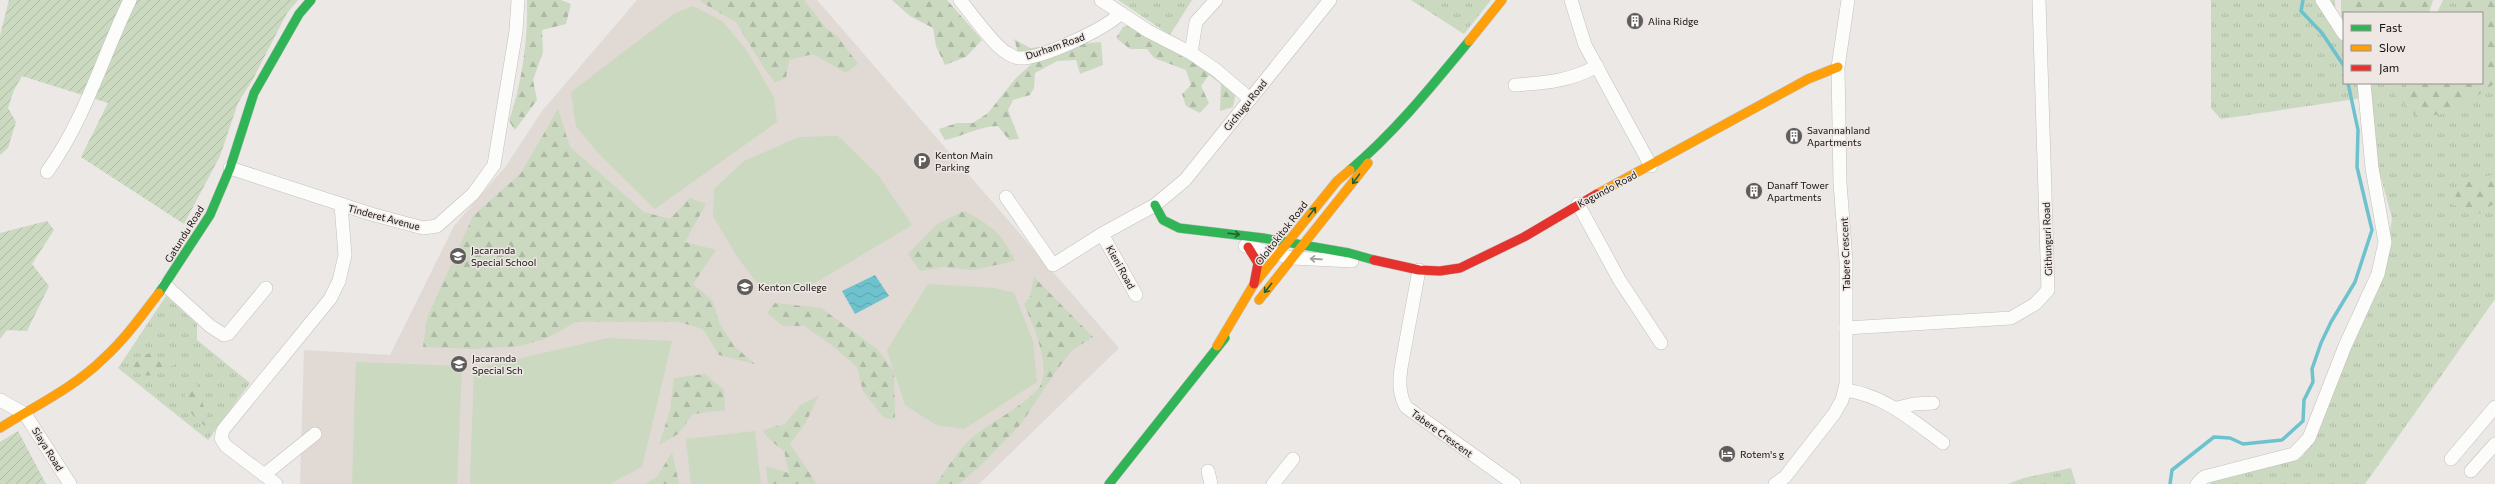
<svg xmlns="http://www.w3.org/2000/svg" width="2495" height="484" font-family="Commissioner,sans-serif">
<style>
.built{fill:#e1d9d4}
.grass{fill:url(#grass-tufts)}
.forest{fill:url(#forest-firs)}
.park{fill:#cad9c0}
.garden{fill:url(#garden-furrows)}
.water{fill:url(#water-waves)}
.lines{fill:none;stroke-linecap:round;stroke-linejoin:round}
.stream{stroke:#6ec2cd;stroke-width:3.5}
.street-casing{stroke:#c2c0be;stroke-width:14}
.fast-casing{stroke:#c2c0be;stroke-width:10}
.slow-casing{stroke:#c2c0be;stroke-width:10}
.jam-casing{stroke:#c2c0be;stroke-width:10}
.street{stroke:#fcfcfb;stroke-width:13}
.fast{stroke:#30b455;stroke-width:9}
.slow{stroke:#ff9f0a;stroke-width:9}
.jam{stroke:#e5322d;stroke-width:9}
.oneway{stroke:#226232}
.oneway2{stroke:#9f9e9d}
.labels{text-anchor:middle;stroke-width:3;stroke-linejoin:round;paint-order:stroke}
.poi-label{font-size:10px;fill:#131110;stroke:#eee7e3;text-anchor:start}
.street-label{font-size:10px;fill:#131110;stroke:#eee7e3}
</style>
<defs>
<pattern id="grass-tufts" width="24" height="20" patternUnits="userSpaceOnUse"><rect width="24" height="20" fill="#cad9c0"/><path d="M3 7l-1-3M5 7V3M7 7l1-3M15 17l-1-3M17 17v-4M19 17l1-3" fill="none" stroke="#adb9a4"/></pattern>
<pattern id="forest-firs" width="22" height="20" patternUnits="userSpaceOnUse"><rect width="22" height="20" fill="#cad9c0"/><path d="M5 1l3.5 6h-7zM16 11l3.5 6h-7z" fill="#adb9a4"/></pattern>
<pattern id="garden-furrows" width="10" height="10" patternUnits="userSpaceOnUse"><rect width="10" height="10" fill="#cad9c0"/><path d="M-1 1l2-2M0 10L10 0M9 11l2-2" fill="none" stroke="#adb9a4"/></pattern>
<pattern id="water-waves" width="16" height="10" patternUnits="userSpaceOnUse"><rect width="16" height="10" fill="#6ec2cd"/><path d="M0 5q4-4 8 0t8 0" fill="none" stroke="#5ea6af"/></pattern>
</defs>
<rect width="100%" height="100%" fill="#ebe8e6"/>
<path class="built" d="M 637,0 L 817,0 L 1119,348 L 979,484 L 300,484 L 304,350 L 390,355 L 454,226 L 506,166 L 542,111 Z"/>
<g class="grass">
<path d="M 1118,0 L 1192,0 L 1170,35 Z"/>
<path d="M 1411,0 L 1491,0 L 1464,34 Z"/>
<path d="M 2211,0 L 2335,0 L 2336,28 L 2344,31 L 2344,83 L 2482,83 L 2482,13 L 2437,13 L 2443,0 L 2495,0 L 2495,299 L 2365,484 L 2210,484 L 2215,476 L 2303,456 L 2351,342 L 2378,291 L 2387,252 L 2392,218 L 2376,159 L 2369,97 L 2221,119 L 2211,108 Z"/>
<path d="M 166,296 L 197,324 L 197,340 L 250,383 L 208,440 L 118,368 Z"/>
<path d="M 2071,468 L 2076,484 L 2008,484 L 2024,478 Z"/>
</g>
<g class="forest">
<path d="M 527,0 L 561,0 L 571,4 L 566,24 L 542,30 L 543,52 L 533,80 L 537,100 L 515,130 L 509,121 C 522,82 528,41 527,0 Z"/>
<path d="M 702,0 L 804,0 L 826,28 L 838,37 L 858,64 L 846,73 L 813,54 L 789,60 L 786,78 L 775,82 L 766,71 L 736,22 L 701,2 Z"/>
<path d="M 892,0 L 947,0 L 982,40 L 966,57 L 945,65 L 936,46 L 933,28 L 910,16 Z"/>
<path d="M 2341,0 L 2433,0 L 2429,13 L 2344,13 L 2344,20 L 2341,19 Z"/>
<path d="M 2466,0 L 2495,1 L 2495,83 L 2456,111 L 2419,118 L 2393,93 L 2409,83 L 2482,83 L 2482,13 L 2460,13 Z"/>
<path d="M 1144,23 L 1151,40 L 1200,66 L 1236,92 L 1233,107 L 1220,111 L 1221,84 L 1209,75 L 1201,86 L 1209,103 L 1200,113 L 1186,106 L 1182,94 L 1191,85 L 1186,70 L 1154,58 L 1147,49 L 1130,49 L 1116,38 L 1123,27 Z"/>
<path d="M 1014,39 L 1030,48 L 1101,42 L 1103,65 L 1080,74 L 1076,60 L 1057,61 L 1035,73 L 1034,88 L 1030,95 L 1013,100 L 1008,110 L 1019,139 L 1009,140 L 998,126 C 979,126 964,136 945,140 L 939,129 L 957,123 L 973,123 L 988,113 L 1016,78 L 1034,62 L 1018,52 Z"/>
<path d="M 558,109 L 570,147 L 644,212 L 670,219 L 690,198 L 706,204 L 685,242 L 716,250 L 693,284 L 712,300 L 720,324 L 734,346 L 755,364 L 719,355 L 703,329 L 679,322 L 576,322 L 545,339 L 520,346 L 474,349 L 423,347 L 427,318 L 473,216 L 521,173 Z"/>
<path d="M 2495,174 L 2495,203 L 2478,214 L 2452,204 L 2461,184 Z"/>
<path d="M 964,211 C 991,225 1002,233 1015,261 L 972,270 L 942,267 L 920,271 L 908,254 L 937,224 Z"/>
<path d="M 1034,277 L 1093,337 L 1072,350 L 1056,371 L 1021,424 L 979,467 L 959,484 L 936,484 C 949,466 961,445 979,432 C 994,421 1031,401 1040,386 C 1052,367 1032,322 1024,304 L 1030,297 Z"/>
<path d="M 775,303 L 821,308 L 877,349 L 894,371 L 895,419 L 884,418 L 863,391 L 857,367 L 833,346 L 804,326 L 783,326 L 767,313 Z"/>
<path d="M 154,351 L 159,359 L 169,357 L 176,364 C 155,373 153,382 131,369 L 134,360 Z"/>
<path d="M 705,374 L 724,390 L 725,410 L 693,414 L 678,434 L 659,445 L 670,410 L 674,378 Z"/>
<path d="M 195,379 L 208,420 L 205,426 C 185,410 184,405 185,381 Z"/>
<path d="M 819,395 L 806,422 L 790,444 L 817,484 L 768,484 L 766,466 L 789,473 L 784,451 L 770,440 L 763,430 L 785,424 L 801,405 Z"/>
<path d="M 672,452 L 679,484 L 645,484 L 657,477 Z"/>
</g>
<g class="park">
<path d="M 693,6 L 722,21 L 745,48 L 774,97 L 777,122 L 655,209 L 599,154 L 576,126 L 571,92 L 675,13 Z"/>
<path d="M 838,136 L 878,175 L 912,225 L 800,292 L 764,292 L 738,258 L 713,216 L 714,189 L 744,161 L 799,137 Z"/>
<path d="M 928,284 L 995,288 L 1014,293 L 1033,341 L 1037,382 L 964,429 L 936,425 L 905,405 L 887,350 Z"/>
<path d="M 608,338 L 672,341 L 642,467 L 609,484 L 470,484 L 474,369 Z"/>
<path d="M 356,362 L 462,366 L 457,484 L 352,484 Z"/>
<path d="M 755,431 L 761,484 L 691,484 L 686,439 Z"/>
</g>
<g class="garden">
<path d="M 9,0 L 298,0 L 287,13 L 253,79 L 238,103 L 220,156 L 184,224 L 81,157 L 108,103 L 22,76 L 14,90 L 8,108 L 16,122 L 8,148 L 0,155 L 0,35 Z"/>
<path d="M 47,221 L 54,230 L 32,264 L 49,286 L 27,331 L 7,330 L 0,339 L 0,233 Z"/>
<path d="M 18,431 L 46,484 L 0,484 L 0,442 Z"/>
</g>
<path class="water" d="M 875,275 L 889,296 L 855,314 L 842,291 Z"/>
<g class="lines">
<g class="stream">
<path d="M 2303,0 L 2301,11 L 2322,33 L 2344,66"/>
<path d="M 2170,484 L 2172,470 L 2214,437 L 2230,438 L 2243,444 L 2282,440 L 2303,421 L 2304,400 L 2313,382 L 2312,369 L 2321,343 L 2331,322 L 2355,282 L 2372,230 L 2357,167 L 2358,130 L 2348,83"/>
</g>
<g class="street-casing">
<g id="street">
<path d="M 960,0 C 970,12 995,47 1007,53 C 1010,55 1014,57 1018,58 C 1040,60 1105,29 1121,13"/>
<path d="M 1101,0 L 1148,31 L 1191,53 L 1216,70 L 1250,99"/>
<path d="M 1571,0 L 1585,45 L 1651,166"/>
<path d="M 2322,0 L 2344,34"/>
<path d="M 1191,53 L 1196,22 L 1216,0"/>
<path d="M 1515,85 C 1545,83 1571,81 1597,66"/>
<path d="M 230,168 L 371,214 L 423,228 L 437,226 L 473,194 L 494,165 L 516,31 L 518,0"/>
<path d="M 47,172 C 86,117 101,60 130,0"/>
<path d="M 1006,197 L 1053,265 L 1102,234"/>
<path d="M 1578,204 L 1620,281 L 1661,343"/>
<path d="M 1245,246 L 1292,258 L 1352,261"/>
<path d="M 1419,270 L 1401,368 C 1399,382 1399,394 1406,407 L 1514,484"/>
<path d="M 165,285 L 210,326 L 224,335 L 228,334 L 266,288"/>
<path d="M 1136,295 L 1102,234 L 1155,205 L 1185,180 L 1330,0"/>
<path d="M 1846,328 L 2011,318 L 2035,304 L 2048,290 L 2039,0"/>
<path d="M 1845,390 C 1884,395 1912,420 1943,443"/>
<path d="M 0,400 L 25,414 L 70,484"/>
<path d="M 1897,408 L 1914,404 L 1933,403"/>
<path d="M 2451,459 L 2495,407"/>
<path d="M 1208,471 L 1211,484"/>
<path d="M 2471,471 L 2495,444"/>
<path d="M 264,475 L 315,434"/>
<path d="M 276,484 L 226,446 L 221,438 L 223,430 L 330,299 L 339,281 L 345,255 L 341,205"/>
<path d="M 1273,484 L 1293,459"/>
<path d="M 1775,484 L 1785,477 L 1834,414 L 1842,400 L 1846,384 L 1846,261 L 1840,183 L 1838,67 L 1848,0"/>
<path d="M 2197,484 L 2204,477 L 2294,454 L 2309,438 L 2345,346 L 2378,274 L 2385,242 L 2372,168 L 2364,83"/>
</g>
</g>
<g class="fast-casing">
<g id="fast">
<path d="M 1350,170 C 1395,132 1432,86 1469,41"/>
<path d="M 1155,205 L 1163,220 L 1179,228 L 1263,238 L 1349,253 L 1374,260"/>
<path d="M 159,293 L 210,215 L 230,168 L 254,93 L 299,14 L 311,0"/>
<path d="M 1109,484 L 1225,338"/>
</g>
</g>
<g class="slow-casing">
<g id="slow">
<path d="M 1469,41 L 1502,0"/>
<path d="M 1597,194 L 1808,79 L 1838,67"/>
<path d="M 1259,300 L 1368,163"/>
<path d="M 1217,346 L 1254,284 L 1337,181 L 1350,170"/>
<path d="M 0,428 C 35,406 75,387 104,358 C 125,339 142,315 159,293"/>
</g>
</g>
<g class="jam-casing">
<g id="jam">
<path d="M 1248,247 L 1258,263 L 1254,284"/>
<path d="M 1374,260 L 1419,270 L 1440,271 L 1460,268 L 1524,237 L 1597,194"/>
</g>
</g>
<use href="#street" class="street"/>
<use href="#fast" class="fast"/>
<use href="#slow" class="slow"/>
<use href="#jam" class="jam"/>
</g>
<defs><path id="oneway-shaft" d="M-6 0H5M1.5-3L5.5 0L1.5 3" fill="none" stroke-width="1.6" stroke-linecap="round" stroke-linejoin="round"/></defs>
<g class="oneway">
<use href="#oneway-shaft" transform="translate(1356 179) rotate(126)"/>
<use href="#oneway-shaft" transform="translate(1312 212) rotate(-52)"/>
<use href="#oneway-shaft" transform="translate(1234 234) rotate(7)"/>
<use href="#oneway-shaft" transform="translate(1268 288) rotate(128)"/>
</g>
<use class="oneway2" href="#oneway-shaft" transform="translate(1316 259) rotate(-176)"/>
<defs>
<g id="building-disc" transform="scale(0.9)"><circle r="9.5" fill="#5f5c5b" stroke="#eee7e3"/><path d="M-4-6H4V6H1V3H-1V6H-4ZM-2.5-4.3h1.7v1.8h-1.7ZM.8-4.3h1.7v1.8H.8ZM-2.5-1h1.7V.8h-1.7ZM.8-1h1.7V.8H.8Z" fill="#fff"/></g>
<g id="parking-disc" transform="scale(0.9)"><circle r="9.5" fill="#5f5c5b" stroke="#eee7e3"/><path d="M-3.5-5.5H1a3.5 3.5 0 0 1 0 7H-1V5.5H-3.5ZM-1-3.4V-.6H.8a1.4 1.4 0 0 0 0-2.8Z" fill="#fff"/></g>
<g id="school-disc" transform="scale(0.9)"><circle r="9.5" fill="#5f5c5b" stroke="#eee7e3"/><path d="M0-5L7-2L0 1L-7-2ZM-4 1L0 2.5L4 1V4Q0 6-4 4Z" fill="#fff"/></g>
<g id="university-disc" transform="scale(0.9)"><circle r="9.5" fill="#5f5c5b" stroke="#eee7e3"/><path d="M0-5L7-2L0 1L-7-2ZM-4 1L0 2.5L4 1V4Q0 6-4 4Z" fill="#fff"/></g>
<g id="hotel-disc" transform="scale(0.9)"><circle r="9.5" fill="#5f5c5b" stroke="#eee7e3"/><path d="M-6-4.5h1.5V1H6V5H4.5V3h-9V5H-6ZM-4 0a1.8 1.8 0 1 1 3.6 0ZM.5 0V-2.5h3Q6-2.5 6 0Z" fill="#fff"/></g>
</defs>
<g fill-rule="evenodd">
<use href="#building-disc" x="1635" y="21"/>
<use href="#building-disc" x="1794" y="136"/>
<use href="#parking-disc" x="922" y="161"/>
<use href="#building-disc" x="1754" y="191"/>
<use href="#school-disc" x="458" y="256"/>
<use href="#university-disc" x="745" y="287"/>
<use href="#school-disc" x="459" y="364"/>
<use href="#hotel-disc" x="1727" y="454"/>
</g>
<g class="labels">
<g class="poi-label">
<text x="1648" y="25">Alina Ridge</text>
<text x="1807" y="134">Savannahland<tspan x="1807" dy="12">Apartments</tspan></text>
<text x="935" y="159">Kenton Main<tspan x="935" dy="12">Parking</tspan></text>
<text x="1767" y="189">Danaff Tower<tspan x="1767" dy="12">Apartments</tspan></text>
<text x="471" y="254">Jacaranda<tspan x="471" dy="12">Special School</tspan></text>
<text x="758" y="291">Kenton College</text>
<text x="472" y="362">Jacaranda<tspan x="472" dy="12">Special Sch</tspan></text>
<text x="1740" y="458">Rotem's g</text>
</g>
<g class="street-label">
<text transform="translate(1055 46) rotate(-19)" y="4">Durham Road</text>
<text transform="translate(1245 105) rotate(-51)" y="4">Gichugu Road</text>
<text transform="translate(1607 189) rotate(-28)" y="4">Kagundo Road</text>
<text transform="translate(384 217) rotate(15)" y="4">Tinderet Avenue</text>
<text transform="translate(1281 233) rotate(-52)" y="4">Oloitokitok Road</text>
<text transform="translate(184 234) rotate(-58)" y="4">Gatundu Road</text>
<text transform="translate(2047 239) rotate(-92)" y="4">Githunguri Road</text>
<text transform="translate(1845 254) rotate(-92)" y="4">Tabere Crescent</text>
<text transform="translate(1121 267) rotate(61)" y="4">Kieni Road</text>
<text transform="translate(1442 433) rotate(36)" y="4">Tabere Crescent</text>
<text transform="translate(48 449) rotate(58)" y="4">Siaya Road</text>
</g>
</g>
<rect x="2343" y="12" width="140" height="72" fill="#eee7e3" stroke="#96918f"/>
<rect x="2351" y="25" width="20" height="6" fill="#30b455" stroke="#96918f"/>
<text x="2379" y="32" font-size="12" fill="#131110">Fast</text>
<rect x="2351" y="45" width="20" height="6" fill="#ff9f0a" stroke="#96918f"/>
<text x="2379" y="52" font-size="12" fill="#131110">Slow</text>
<rect x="2351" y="65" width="20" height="6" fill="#e5322d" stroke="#96918f"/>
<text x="2379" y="72" font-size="12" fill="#131110">Jam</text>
</svg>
